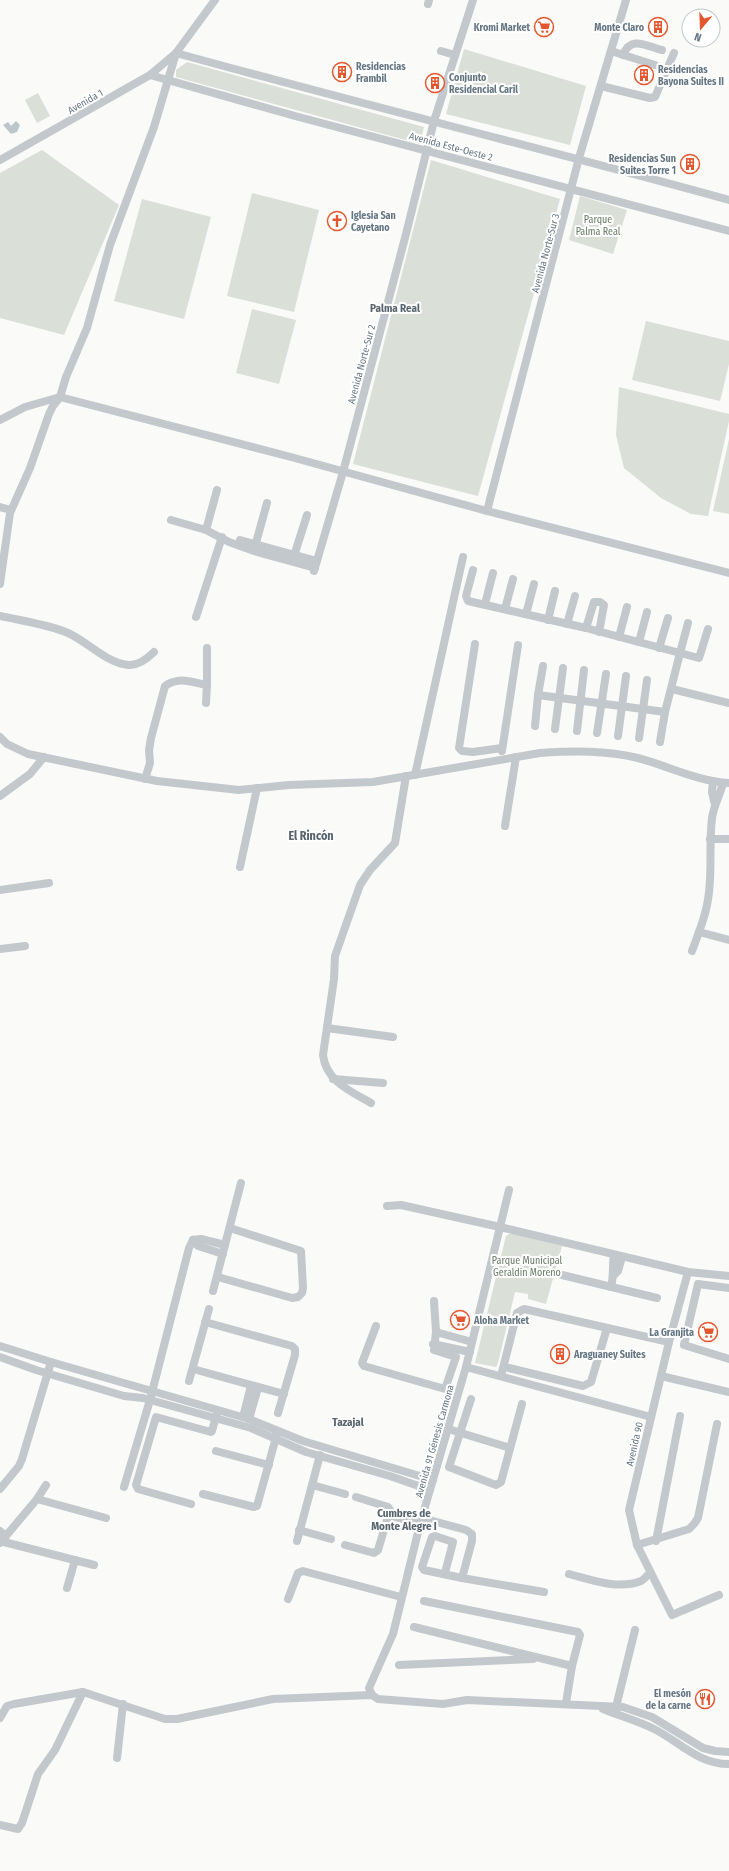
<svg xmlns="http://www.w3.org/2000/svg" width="729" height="1871" font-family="'Fira Sans Condensed',sans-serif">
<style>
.green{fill:#dadfd7}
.water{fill:#bbc7cb}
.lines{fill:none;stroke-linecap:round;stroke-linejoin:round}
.minor{stroke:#c3c8cc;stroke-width:8}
.labels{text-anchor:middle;stroke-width:4;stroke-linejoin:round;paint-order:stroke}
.poi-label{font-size:10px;font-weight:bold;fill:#657683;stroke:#fff;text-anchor:start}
.street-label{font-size:10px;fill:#657683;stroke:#fff}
.park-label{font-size:10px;fill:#687a64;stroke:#fff}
.neighbourhood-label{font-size:11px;font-weight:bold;fill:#57646e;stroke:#fff}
.quarter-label{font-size:12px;font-weight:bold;fill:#57646e;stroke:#fff}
</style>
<rect width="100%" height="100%" fill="#fafaf8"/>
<g class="green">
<path d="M 464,49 L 586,86 L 570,145 L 446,114 Z"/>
<path d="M 187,62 L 424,127 L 420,144 L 176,77 L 176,70 Z"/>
<path d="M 38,93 L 50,116 L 37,123 L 25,100 Z"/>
<path d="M 42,150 L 119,205 L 64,335 L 0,318 L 0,173 Z"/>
<path d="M 431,160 L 560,199 L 478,496 L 353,464 Z"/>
<path d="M 252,193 L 319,210 L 294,312 L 227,296 Z"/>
<path d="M 580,196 L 627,210 L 613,254 L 569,240 Z"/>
<path d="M 142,199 L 211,217 L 184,319 L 114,301 Z"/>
<path d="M 252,309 L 296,320 L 279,384 L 236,373 Z"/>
<path d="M 646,321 L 729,341 L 729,364 L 720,401 L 632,380 Z"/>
<path d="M 619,387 L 729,414 L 729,421 L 708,516 L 691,514 L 661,498 L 624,468 L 616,435 Z"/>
<path d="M 729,439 L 729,514 L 713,511 Z"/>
<path d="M 511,1233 L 562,1246 L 546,1304 L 528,1299 L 528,1294 L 515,1292 L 498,1363 L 496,1367 L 475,1363 L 506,1236 Z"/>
</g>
<path class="water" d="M 16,121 L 20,125 L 17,132 L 11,134 L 3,125 L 8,122 L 11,126 Z"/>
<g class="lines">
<g class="minor">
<path d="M 428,4 L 429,0"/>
<path d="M 441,51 L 455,55"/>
<path d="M 611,51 L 655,65"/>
<path d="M 176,53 C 360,104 545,149 729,200"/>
<path d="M 623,55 C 631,35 646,46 662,50"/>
<path d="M 150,75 L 295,116 L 729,231"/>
<path d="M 601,86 L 650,98 L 655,97 L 674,53"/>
<path d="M 0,160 L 150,75 L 176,53 L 215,0"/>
<path d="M 0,420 L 25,407 L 60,397 L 291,457 L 487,511 L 729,573"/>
<path d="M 0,507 L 11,510"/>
<path d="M 487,511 L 579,158 L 626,0"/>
<path d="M 171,520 L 206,530 L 229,542 L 254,551 L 315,568"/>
<path d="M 206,530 L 217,490"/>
<path d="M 240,540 L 317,561"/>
<path d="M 254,550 L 267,503"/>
<path d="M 293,559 L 307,515"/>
<path d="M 473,570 L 466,596 L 468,601 L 586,628 L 680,653 L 665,712 L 538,695"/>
<path d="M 314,571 L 343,472 L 406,234 L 434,121 L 473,0"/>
<path d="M 0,584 L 10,513 L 30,468 L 49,414 L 53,406 L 60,397 L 66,377 L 87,328 L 110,245 L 154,127 L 176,53"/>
<path d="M 485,604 L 493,573"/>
<path d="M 505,609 L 513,579"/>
<path d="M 526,614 L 534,584"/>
<path d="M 0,616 C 23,621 47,624 68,633 C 88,642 105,662 128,665 C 138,666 147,659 154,652"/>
<path d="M 196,617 L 222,537"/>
<path d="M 548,620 L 555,591"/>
<path d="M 688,623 L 680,653 L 699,658 L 700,655 L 708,629"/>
<path d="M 567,624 L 575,596"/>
<path d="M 586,628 L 594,602 L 600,602 L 604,605 L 599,632"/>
<path d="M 619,637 L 627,607"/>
<path d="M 639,642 L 647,612"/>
<path d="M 475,644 L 459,748 L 462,751 L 473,752 L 502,748"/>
<path d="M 659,648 L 668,618"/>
<path d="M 672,689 L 729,703"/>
<path d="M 206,703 L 207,685"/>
<path d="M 535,726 L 538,695 L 543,666"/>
<path d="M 555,729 L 563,668"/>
<path d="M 577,731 L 584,670"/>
<path d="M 597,733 L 606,674"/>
<path d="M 618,736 L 626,676"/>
<path d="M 0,737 L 7,744 L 28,754 L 157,781 L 239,790 L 289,785 L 373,782 L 540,753 C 572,751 606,750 638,758 C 668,766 697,781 729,783"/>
<path d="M 639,738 L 647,680"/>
<path d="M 660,742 L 665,712"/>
<path d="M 502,751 L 518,645"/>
<path d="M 415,775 L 463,557"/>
<path d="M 145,779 L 150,763 L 149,750 L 151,738 L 165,686 C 179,676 191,682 207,685 L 207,648"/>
<path d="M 713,781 L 712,792 L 715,805"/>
<path d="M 0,796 L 30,774 L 44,757"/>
<path d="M 505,826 L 516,757"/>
<path d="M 710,839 L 729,839"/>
<path d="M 240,867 L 257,788"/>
<path d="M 0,890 L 49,883"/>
<path d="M 699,932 L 729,940"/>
<path d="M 0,949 L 25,946"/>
<path d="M 692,951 C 699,932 707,913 709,892 C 712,867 709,842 712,818 C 714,805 720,795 723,783"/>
<path d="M 327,1028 L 393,1037"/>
<path d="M 333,1079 L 383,1083"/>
<path d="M 371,1103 C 350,1091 326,1081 323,1055 L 334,979 L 335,956 L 360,885 L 370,870 L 395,843 L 406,776"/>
<path d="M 387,1206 L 401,1205 L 500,1227 L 688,1272 L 729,1276"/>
<path d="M 193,1240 L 198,1246 L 223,1254"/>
<path d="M 193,1240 L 201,1239 L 225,1245"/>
<path d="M 688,1272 L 669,1342 L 629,1510 L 637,1545 L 672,1615 L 719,1595"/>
<path d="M 562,1275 L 657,1298"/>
<path d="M 614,1275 L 618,1271 L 622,1257"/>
<path d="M 218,1277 L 292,1298 L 298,1297 L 302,1293 L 303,1288 L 301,1251 L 230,1228"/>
<path d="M 611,1287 C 614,1276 612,1267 614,1255"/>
<path d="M 729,1288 L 698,1284 L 684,1345 L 729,1359"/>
<path d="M 213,1291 L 241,1183"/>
<path d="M 205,1322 L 292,1346 L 295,1349 L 295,1355 L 278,1413"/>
<path d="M 376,1326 L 362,1363 L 364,1366 L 445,1389 L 456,1357 L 434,1350 L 436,1332 L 434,1301"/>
<path d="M 436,1332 L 472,1342"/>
<path d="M 433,1344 L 470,1352"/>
<path d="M 0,1346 L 51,1362 L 249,1419 L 303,1441 L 433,1480"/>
<path d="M 0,1357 L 36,1370 L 124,1396 L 143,1398 L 251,1428 L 306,1452 L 390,1476 L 430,1490"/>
<path d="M 466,1367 L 651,1417"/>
<path d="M 509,1368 L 583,1386 L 591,1382 L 607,1328"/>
<path d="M 193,1369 L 284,1394"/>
<path d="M 501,1376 L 517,1313 L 524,1309 L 669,1342"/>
<path d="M 661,1376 L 729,1392"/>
<path d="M 189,1381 L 209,1309"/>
<path d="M 471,1399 L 449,1467 L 496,1485 L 501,1482 L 522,1404"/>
<path d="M 243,1417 L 251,1386"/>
<path d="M 249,1419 L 258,1388"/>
<path d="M 448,1429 L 510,1448"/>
<path d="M 216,1451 L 269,1465"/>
<path d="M 312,1485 L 345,1494"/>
<path d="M 124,1487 L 150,1400 L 189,1248 L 193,1240"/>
<path d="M 0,1489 L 19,1466 L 22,1459 L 51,1362"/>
<path d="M 203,1494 L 254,1507 L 257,1506 L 277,1434"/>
<path d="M 37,1499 L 106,1518"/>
<path d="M 191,1504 L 138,1489 L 136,1485 L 156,1417 L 211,1432 L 212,1431 L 217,1413"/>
<path d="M 388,1515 L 420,1524"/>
<path d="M 422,1518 L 466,1530 L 472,1534 L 472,1541 L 462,1578 L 544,1592"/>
<path d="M 299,1530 L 331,1539"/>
<path d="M 0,1531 L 6,1536"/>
<path d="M 0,1541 L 94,1565"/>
<path d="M 297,1541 L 320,1455"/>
<path d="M 656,1541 L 680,1416"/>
<path d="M 0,1543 L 37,1499 L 46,1485"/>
<path d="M 345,1545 L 374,1553 L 378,1550 L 390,1510 L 388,1507 L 356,1497"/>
<path d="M 637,1545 L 689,1529 L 694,1524 L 698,1518 L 717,1424"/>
<path d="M 446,1569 L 453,1542 L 435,1536 L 432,1537 L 422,1567 L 424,1570 L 462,1578"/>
<path d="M 569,1574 C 592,1580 618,1590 641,1581 C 644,1580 647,1575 650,1573"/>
<path d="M 67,1588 L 75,1560"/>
<path d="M 288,1599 L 298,1573 L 303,1571 L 401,1597"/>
<path d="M 424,1601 L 578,1632 L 580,1635 L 572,1666"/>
<path d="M 414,1627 L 572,1666 L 566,1703"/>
<path d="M 399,1665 L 533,1659"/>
<path d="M 372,1695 L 369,1688 L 393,1634 L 420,1524 L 466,1367 L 509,1190"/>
<path d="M 616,1707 L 635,1630"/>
<path d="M 603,1709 C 620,1716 638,1721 654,1729 C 680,1742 698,1764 729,1764"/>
<path d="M 0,1718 L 7,1706 L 14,1704 L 83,1692 L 165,1719 L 177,1719 L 273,1699 L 372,1695 L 378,1699 L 443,1704 L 467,1700 L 623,1707 L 652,1717 L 703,1748 L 715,1751 L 729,1752"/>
<path d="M 117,1758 L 123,1704"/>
<path d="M 0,1825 L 18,1829 L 22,1823 L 38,1774 L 55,1750 L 83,1692"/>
</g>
</g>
<defs>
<g id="supermarket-ring" transform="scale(1)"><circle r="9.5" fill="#fff" stroke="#e4572e" stroke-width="1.5"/><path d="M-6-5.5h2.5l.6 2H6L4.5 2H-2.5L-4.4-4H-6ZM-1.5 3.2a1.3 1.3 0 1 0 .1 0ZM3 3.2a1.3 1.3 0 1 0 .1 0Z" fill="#e4572e"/></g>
<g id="building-ring" transform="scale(1)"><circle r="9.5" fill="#fff" stroke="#e4572e" stroke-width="1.5"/><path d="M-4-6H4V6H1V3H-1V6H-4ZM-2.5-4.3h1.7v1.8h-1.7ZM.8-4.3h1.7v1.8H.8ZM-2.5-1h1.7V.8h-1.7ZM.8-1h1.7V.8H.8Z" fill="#e4572e"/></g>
<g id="church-ring" transform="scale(1)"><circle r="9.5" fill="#fff" stroke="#e4572e" stroke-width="1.5"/><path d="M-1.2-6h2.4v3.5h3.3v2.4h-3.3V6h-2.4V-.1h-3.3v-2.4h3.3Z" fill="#e4572e"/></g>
<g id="restaurant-ring" transform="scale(1)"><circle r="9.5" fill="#fff" stroke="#e4572e" stroke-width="1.5"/><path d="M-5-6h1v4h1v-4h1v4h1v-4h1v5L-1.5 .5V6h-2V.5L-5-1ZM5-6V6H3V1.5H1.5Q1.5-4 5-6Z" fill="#e4572e"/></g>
</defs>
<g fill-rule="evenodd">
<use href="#supermarket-ring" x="544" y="27"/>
<use href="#building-ring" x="658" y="27"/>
<use href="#building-ring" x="342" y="72"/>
<use href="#building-ring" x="644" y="75"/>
<use href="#building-ring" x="435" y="83"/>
<use href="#building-ring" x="690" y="164"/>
<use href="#church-ring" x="337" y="221"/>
<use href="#supermarket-ring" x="460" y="1320"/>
<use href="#supermarket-ring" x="708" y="1332"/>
<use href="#building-ring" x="560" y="1354"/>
<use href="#restaurant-ring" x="705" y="1699"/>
</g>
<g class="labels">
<g class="poi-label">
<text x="530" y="31" text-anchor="end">Kromi Market</text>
<text x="644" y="31" text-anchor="end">Monte Claro</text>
<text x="356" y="70">Residencias<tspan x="356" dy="12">Frambil</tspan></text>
<text x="658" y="73">Residencias<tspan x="658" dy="12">Bayona Suites II</tspan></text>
<text x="449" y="81">Conjunto<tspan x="449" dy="12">Residencial Caril</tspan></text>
<text x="676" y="162" text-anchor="end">Residencias Sun<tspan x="676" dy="12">Suites Torre 1</tspan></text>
<text x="351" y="219">Iglesia San<tspan x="351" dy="12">Cayetano</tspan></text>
<text x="474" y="1324">Aloha Market</text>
<text x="694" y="1336" text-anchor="end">La Granjita</text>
<text x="574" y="1358">Araguaney Suites</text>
<text x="691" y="1697" text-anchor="end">El mesón<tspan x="691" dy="12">de la carne</tspan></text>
</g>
<g class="street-label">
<text transform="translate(85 101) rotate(-30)" y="4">Avenida 1</text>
<text transform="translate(451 146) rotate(15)" y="4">Avenida Este-Oeste 2</text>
<text transform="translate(545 253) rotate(-75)" y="4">Avenida Norte-Sur 3</text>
<text transform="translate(361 364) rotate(-75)" y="4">Avenida Norte-Sur 2</text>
<text transform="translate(434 1441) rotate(-74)" y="4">Avenida 91 Génesis Carmona</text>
<text transform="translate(634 1444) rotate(-77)" y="4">Avenida 90</text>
</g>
<g class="park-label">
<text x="598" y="223">Parque<tspan x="598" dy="12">Palma Real</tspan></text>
<text x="527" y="1264">Parque Municipal<tspan x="527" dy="12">Geraldin Moreno</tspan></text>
</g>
<g class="neighbourhood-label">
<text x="395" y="312">Palma Real</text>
<text x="348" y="1426">Tazajal</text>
<text x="404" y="1517">Cumbres de<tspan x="404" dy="13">Monte Alegre I</tspan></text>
</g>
<g class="quarter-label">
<text x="311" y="840">El Rincón</text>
</g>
</g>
<g transform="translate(701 28) rotate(199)"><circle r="19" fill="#ffffff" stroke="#c1c8cd"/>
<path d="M0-3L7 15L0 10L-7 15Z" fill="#e4572e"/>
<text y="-6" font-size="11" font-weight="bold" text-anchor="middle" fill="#657683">N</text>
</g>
</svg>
